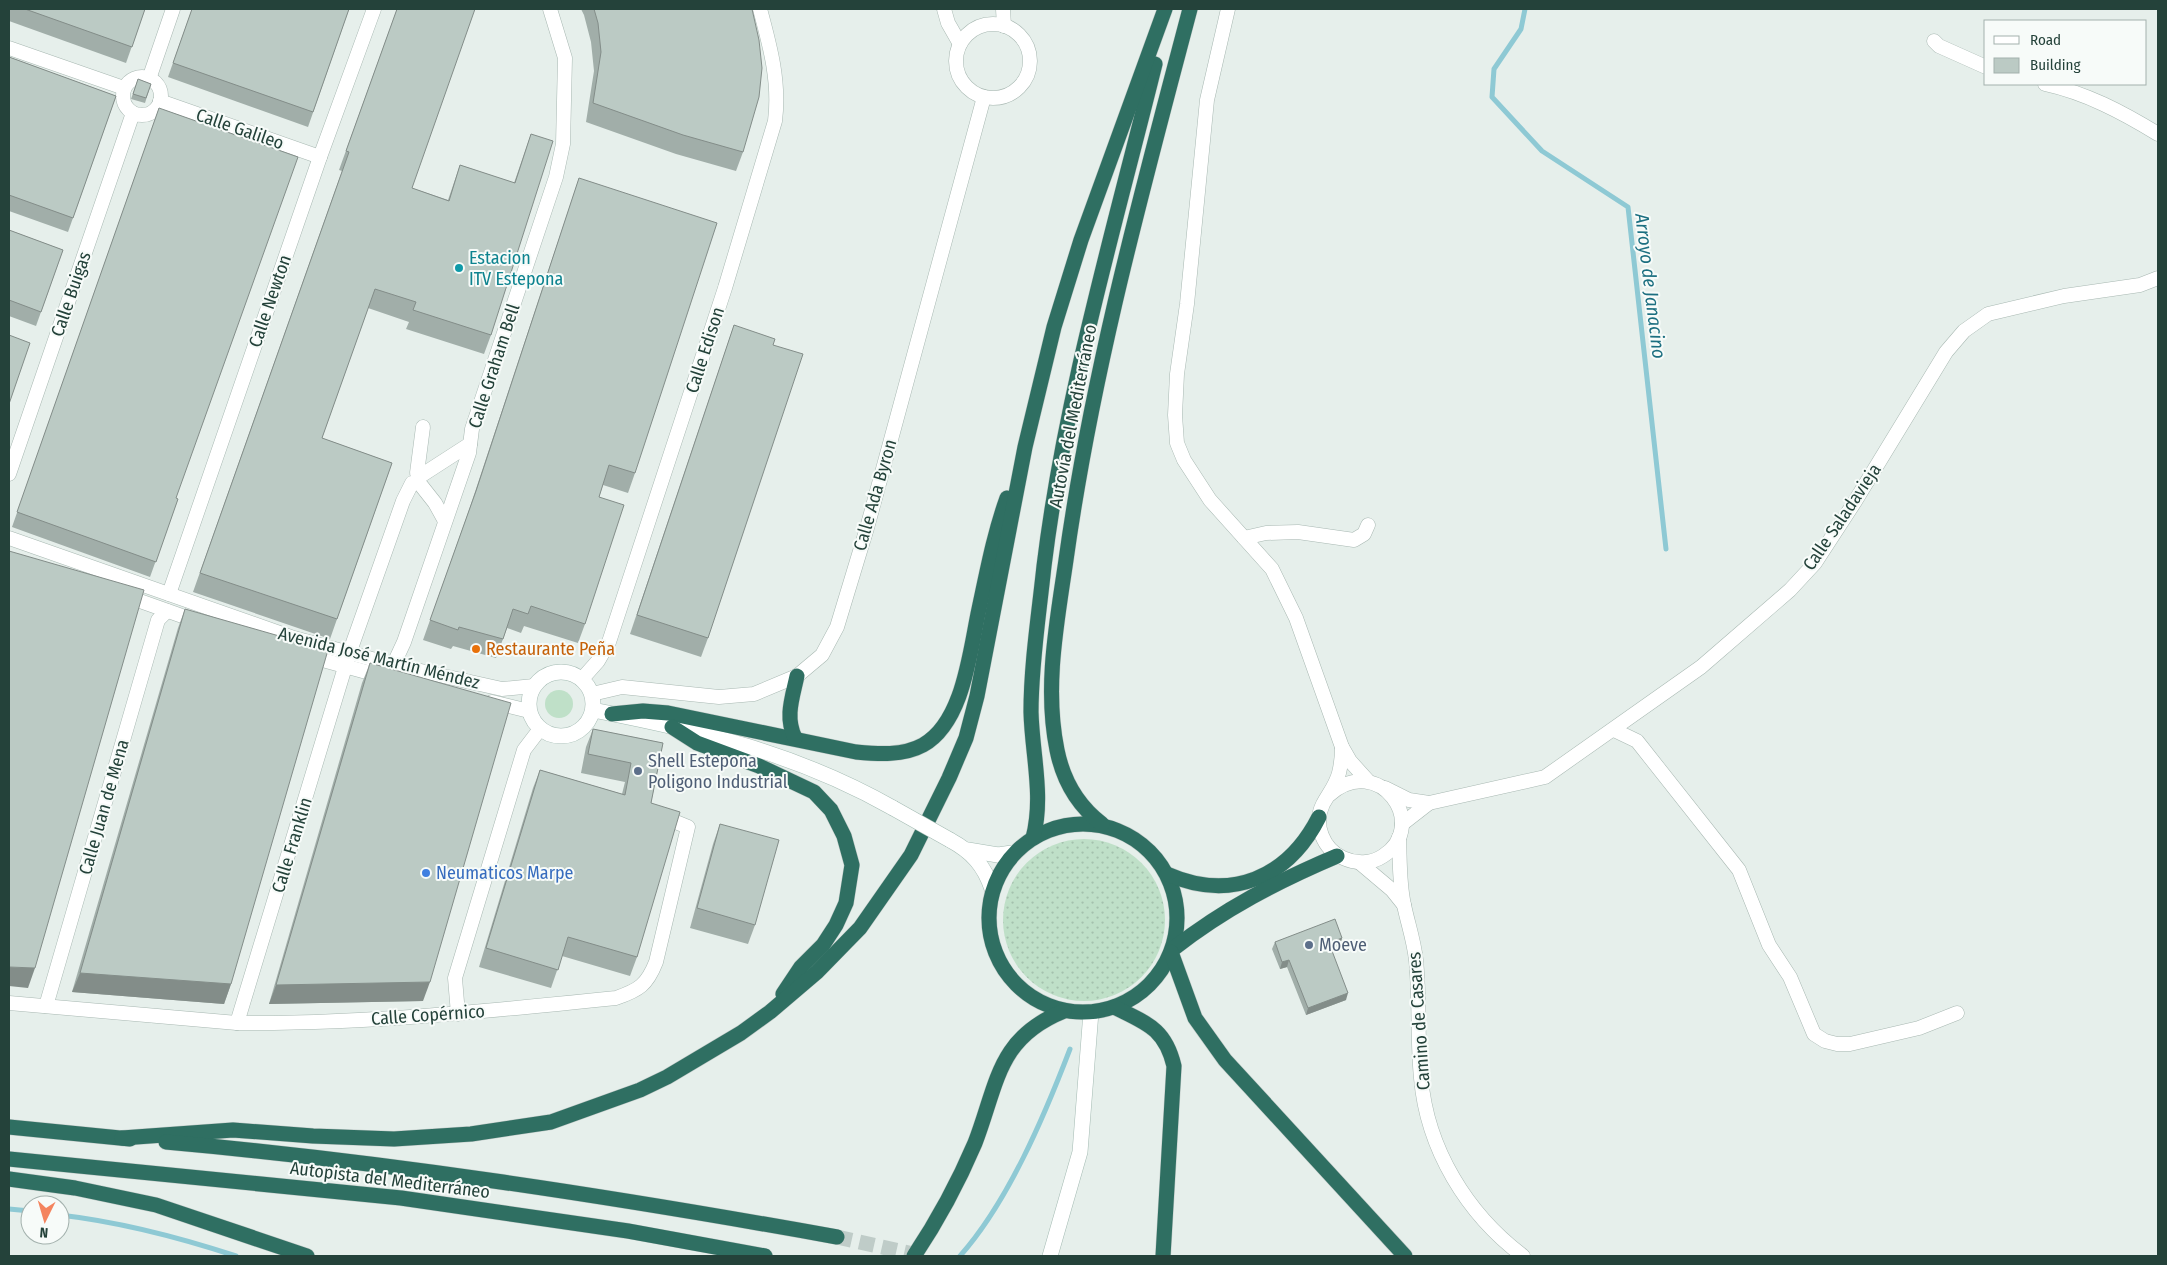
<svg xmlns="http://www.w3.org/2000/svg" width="2167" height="1265" font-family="'Fira Sans Condensed',sans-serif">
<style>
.grass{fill:url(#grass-dots)}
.green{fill:#bfe0c8}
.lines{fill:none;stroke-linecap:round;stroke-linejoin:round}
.stream{stroke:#8ec9d4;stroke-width:5}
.highway-tunnel{stroke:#bfccc8;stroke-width:15;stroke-dasharray:15 8;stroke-linecap:butt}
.street-casing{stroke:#a8b8b2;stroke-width:15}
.secondary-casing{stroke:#a4bbb3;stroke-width:16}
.highway-casing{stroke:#c2cac8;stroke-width:16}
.street{stroke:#fff;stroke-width:14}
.secondary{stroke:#fff;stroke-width:15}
.highway{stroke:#2f6f62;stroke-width:15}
.secondary-bridge-casing{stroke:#a4bbb3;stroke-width:16;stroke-linecap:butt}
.secondary-bridge{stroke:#fff;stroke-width:15}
.wall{fill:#a1aea9}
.shaded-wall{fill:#838d89}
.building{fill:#bbcac4;stroke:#838d89}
.culture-dot{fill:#0f9aa8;stroke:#f7fbf9;stroke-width:2}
.food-dot{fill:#e8710a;stroke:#f7fbf9;stroke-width:2}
.service-dot{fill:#5c6f8a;stroke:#f7fbf9;stroke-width:2}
.shop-dot{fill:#3f7fe0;stroke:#f7fbf9;stroke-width:2}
.labels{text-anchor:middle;stroke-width:4;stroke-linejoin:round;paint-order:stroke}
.street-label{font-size:18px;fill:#24423a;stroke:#f7fbf9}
.culture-label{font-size:18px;fill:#0d838f;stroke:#f7fbf9;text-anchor:start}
.food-label{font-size:18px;fill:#c56008;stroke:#f7fbf9;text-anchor:start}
.service-label{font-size:18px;fill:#4e5e75;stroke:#f7fbf9;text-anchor:start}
.shop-label{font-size:18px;fill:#366cbe;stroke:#f7fbf9;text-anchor:start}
.water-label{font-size:19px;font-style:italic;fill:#1c6f80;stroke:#f7fbf9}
</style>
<defs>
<pattern id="grass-dots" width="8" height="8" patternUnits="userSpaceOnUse" patternTransform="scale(1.25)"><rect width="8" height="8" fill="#bfe0c8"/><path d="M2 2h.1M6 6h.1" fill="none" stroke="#a4c1ad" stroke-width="1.8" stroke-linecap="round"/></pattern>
</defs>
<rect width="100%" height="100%" fill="#e6efeb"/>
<circle class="grass" cx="1084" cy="920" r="81"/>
<circle class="green" cx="559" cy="704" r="14"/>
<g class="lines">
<g class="stream">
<path d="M 1525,9 L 1521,29 L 1494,69 L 1492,97 L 1542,151 L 1628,207 L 1666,549"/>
<path d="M 9,1209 L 30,1211"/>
<path d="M 60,1215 C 121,1222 178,1237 236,1256"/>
<path d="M 960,1256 C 1008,1202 1044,1117 1070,1049"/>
</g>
<path class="highway-tunnel" d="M 837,1237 L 922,1256"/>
<g class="street-casing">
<g id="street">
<path d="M 944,9 L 948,23 L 960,44"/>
<path d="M 1003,9 L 1004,26"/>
<path d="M 1228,9 L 1207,100 L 1187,304 L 1177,374 L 1175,415 L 1177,443 L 1184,460 L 1210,500 L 1272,569 L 1296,618 L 1342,747 L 1350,761 L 1368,781"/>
<circle cx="993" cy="61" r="37"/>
<path d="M 1934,41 L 1939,46 L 1986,67"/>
<path d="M 9,48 L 124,88"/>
<circle cx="142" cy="96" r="19"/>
<path d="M 149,79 L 173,9"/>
<path d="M 2045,84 C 2086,93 2122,112 2158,134"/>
<path d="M 160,101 L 320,157"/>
<path d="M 417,473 L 423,427"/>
<path d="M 9,474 L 133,113"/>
<path d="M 422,475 L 470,444"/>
<path d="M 420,484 L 435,503 L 445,521"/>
<path d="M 9,538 L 294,638 L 394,665 L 502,689 L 534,686"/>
<path d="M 1244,538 L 1266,533 L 1298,532 L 1354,540 L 1364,534 L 1368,525"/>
<path d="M 169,594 L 320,157 L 374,9"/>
<path d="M 123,595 L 199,622"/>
<path d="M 308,656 L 381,676"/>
<path d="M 374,673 L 391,670 L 404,642 L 469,453 L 472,429 L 556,177 L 563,144 L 565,58 L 550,9"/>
<path d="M 582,679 L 598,661 L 609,642 L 725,288 L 775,121 C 780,82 770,46 760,9"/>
<path d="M 592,694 L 622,687 L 719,697 L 754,694 L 797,676 L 822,655 L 837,627 L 867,528 L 984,97"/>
<path d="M 492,702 L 529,711"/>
<path d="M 1614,730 L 1637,741 L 1739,870 L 1769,945 L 1790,977 L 1814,1034 L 1825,1041 L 1837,1044 L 1850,1044 L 1919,1028 L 1957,1013"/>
<path d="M 1385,788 L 1409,800 L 1429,803 L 1545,777 L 1701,667 L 1790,590 L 1815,563 L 1854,503 L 1946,352 L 1964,331 L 1988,314 L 2064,296 L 2140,285 L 2158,278"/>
<path d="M 1329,795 C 1379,751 1431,825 1383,856 C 1371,864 1356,864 1343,858 C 1323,849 1313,824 1323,804 C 1329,793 1336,785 1339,773 C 1341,765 1342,756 1342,747"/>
<path d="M 1402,824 L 1429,803"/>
<path d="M 1399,837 C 1400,859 1399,883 1404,905 C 1408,924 1414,941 1416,960 C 1420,999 1417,1039 1421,1078 C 1427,1149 1467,1214 1523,1256"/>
<path d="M 1360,863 L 1392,890 L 1404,905"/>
<path d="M 9,1003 L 237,1023 C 364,1024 490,1011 616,998 C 639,990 647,985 656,962 L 688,827 L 661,816"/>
<path d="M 46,1006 L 158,620 L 167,611"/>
<path d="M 458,1014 L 455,978 L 524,750 L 540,729"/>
<path d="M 237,1023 L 349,654 L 403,501 L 412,483"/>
</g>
</g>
<g class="secondary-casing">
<g id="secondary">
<circle cx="561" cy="704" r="32"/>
<path d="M 593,710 C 701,731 796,753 893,808"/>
<path d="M 950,840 C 972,852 984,865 992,889"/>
<path d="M 968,850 L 998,855 L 1012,853"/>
<path d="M 1050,1256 L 1080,1152 L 1091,1012"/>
</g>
</g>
<g class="highway-casing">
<g id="highway">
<path d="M 612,714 L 643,711 L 668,713 L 856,752 C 878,754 903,756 923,745 C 964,722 970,650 979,609 C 987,572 994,534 1007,498"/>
<path d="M 672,727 L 697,743 L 759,766 L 814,792 L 831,810 L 844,836 L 852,865 L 846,903 L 836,925 L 823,945 L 801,967 L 783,994"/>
<path d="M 795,738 C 785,717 792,699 797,676"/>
<circle cx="1083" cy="918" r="94"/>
<path d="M 1102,824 C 1077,805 1063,780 1057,750 C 1044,687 1057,622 1066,560 C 1092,373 1142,191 1190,9"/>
<path d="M 1033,838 C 1044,796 1032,754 1031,712 C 1031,664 1039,614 1044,566 C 1065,395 1114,230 1155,64"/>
<path d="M 1167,874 C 1231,902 1288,878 1319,817"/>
<path d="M 1173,949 C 1224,909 1278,881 1337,856"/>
<path d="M 1171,952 L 1195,1018 L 1225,1060 L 1405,1256"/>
<path d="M 1114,1007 C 1146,1023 1165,1028 1174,1066 L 1163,1256"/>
<path d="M 9,1127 L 130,1139"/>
<path d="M 122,1138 L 233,1130 L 313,1136 L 394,1139 L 471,1134 L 551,1122 L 640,1090 L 667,1077 L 741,1033 L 770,1012 L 817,972 L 860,928 L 911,855 L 949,778 L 966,738 L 977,696 L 1025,447 L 1054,327 L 1081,240 L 1165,9"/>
<path d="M 166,1142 C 391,1162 615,1197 837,1237"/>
<path d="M 9,1159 L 401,1198 L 628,1231 L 765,1256"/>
<path d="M 9,1179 L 75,1188 L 156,1205 L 307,1256"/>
<path d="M 914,1256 C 938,1220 958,1183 975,1143 C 998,1083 997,1038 1064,1011"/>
</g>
</g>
<use href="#street" class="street"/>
<use href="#secondary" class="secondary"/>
<use href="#highway" class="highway"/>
<g class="secondary-bridge-casing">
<path id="secondary-bridge" d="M 893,808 L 950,840"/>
</g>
<use href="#secondary-bridge" class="secondary-bridge"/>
</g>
<g class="wall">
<path d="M 9,9 L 145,9 L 126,63 L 9,21 Z"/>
<path d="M 192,9 L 349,9 L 308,127 L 168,77 Z"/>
<path d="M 397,9 L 412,188 L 448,200 L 460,165 L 514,183 L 531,134 L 491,335 L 484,354 L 406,329 L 409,322 L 368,308 L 322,438 L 392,463 L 330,639 L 193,592 L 342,171 L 339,170 Z"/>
<path d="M 581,9 L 752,9 L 743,152 L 736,171 L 676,154 L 586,122 L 594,71 L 591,42 L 584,15 Z"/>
<path d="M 9,57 L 116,96 L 68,232 L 9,211 Z"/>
<path d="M 138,79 L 151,84 L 145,103 L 131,99 Z"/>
<path d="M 159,108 L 176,498 L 178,499 L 150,577 L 12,527 Z"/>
<path d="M 579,178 L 635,473 L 628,493 L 603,485 L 599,497 L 585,624 L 578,643 L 524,626 L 521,633 L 507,628 L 496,658 L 453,646 L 451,649 L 423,640 L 469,510 Z"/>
<path d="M 9,230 L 63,250 L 36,326 L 9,316 Z"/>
<path d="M 734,325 L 773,345 L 708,638 L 701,657 L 630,634 Z"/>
<path d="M 185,609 L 231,984 L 224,1004 L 72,992 L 178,628 Z"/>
<path d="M 370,663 L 423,1001 L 269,1004 L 362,683 Z"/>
<path d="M 593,729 L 663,743 L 651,803 L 637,957 L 630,976 L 562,956 L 551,988 L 479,967 L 533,788 L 540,770 L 622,794 L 625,782 L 581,773 L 586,747 Z"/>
<path d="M 720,824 L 755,925 L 748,944 L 690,928 L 713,844 Z"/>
<path d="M 1342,938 L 1340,945 L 1331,948 L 1346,1000 L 1306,1015 L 1287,967 L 1280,969 L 1272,949 L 1275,942 Z"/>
</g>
<g class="shaded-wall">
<path d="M 1342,938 L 1340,945 L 1326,950 L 1329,943 Z"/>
<path d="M 1289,960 L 1287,967 L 1280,969 L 1282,962 Z"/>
<path d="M 9,967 L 35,968 L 28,988 L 9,986 Z"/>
<path d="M 80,973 L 231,984 L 224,1004 L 72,992 Z"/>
<path d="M 430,982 L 423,1001 L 269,1004 L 276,985 Z"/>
<path d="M 1348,993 L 1346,1000 L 1306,1015 L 1308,1008 Z"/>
</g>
<g class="building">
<path d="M 25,9 L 145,9 L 132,47 Z"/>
<path d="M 192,9 L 349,9 L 313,112 L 173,63 Z"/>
<path d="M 397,9 L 475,9 L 412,188 L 449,201 L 460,165 L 515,183 L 531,134 L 553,141 L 491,335 L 413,310 L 416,302 L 375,289 L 322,438 L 392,463 L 337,619 L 200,573 L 349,152 L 346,151 Z"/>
<path d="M 594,9 L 752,9 L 759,40 L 762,68 L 759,97 L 743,152 L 683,135 L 593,103 L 601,52 L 598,23 Z"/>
<path d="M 9,57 L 116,96 L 73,218 L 9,195 Z"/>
<path d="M 138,79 L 151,84 L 146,98 L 133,94 Z"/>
<path d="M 159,108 L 298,157 L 176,498 L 178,499 L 156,562 L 17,512 Z"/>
<path d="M 579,178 L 717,223 L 635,473 L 609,465 L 599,497 L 624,505 L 585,624 L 531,606 L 528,614 L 513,609 L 503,639 L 459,627 L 458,630 L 430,620 L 476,491 Z"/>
<path d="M 9,230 L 63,250 L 41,312 L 9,300 Z"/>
<path d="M 734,325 L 775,339 L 773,345 L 803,354 L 708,638 L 637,615 Z"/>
<path d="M 9,335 L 30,343 L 9,404 Z"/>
<path d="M 9,551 L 144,590 L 35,968 L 9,967 Z"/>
<path d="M 185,609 L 328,650 L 231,984 L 80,973 Z"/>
<path d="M 370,663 L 511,703 L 430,982 L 276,985 Z"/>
<path d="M 593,729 L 663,743 L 651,803 L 680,812 L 637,957 L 568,937 L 558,970 L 486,948 L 540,770 L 625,795 L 631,763 L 588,754 Z"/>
<path d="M 720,824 L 779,840 L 755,925 L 697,908 Z"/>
<path d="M 1335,919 L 1342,938 L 1329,943 L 1348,993 L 1308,1008 L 1289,960 L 1282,962 L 1275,942 Z"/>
</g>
<circle class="culture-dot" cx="459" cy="268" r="5"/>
<circle class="food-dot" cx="476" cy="649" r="5"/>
<g class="service-dot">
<circle cx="638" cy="771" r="5"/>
<circle cx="1309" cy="945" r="5"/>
</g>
<circle class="shop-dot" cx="426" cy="873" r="5"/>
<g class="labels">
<g class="street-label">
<text transform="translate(240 129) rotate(19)" y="6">Calle Galileo</text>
<text transform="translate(71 294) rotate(-71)" y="6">Calle Buigas</text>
<text transform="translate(270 301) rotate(-71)" y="6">Calle Newton</text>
<text transform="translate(705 350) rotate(-72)" y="6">Calle Edison</text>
<text transform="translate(494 366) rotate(-72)" y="6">Calle Graham Bell</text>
<text transform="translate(1073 416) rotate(-79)" y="6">Autovía del Mediterráneo</text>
<text transform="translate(875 495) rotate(-74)" y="6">Calle Ada Byron</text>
<text transform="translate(1842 517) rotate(-56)" y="6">Calle Saladavieja</text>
<text transform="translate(379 658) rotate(14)" y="6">Avenida José Martín Méndez</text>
<text transform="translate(104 807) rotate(-74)" y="6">Calle Juan de Mena</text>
<text transform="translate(292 845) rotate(-73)" y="6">Calle Franklin</text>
<text transform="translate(428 1015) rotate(-4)" y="6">Calle Copérnico</text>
<text transform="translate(1419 1021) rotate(-94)" y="6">Camino de Casares</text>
<text transform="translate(390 1180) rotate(7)" y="6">Autopista del Mediterráneo</text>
</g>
<g class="culture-label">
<text x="469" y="264">Estacion<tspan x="469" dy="21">ITV Estepona</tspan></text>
</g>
<g class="food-label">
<text x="486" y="655">Restaurante Peña</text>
</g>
<g class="service-label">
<text x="648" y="767">Shell Estepona<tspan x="648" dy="21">Poligono Industrial</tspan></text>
<text x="1319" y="951">Moeve</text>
</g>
<g class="shop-label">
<text x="436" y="879">Neumaticos Marpe</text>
</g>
<g class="water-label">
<text transform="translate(1651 286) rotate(83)" y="7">Arroyo de Janacino</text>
</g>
</g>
<rect width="2167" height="1265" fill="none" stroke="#24423a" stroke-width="20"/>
<rect x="1984" y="20" width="162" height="65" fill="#f7fbf9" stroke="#a3b1ad"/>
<rect x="1994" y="36" width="25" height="8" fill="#ffffff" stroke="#a3b1ad"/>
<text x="2030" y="45" font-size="15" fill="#24423a">Road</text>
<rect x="1994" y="58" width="25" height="15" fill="#bbcac4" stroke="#a3b1ad"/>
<text x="2030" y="70" font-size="15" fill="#24423a">Building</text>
<g transform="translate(45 1220) rotate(185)"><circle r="24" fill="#f7fbf9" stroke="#a3b1ad"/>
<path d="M0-4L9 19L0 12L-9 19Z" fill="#f4845f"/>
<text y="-8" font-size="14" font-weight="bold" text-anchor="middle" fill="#24423a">N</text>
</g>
</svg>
